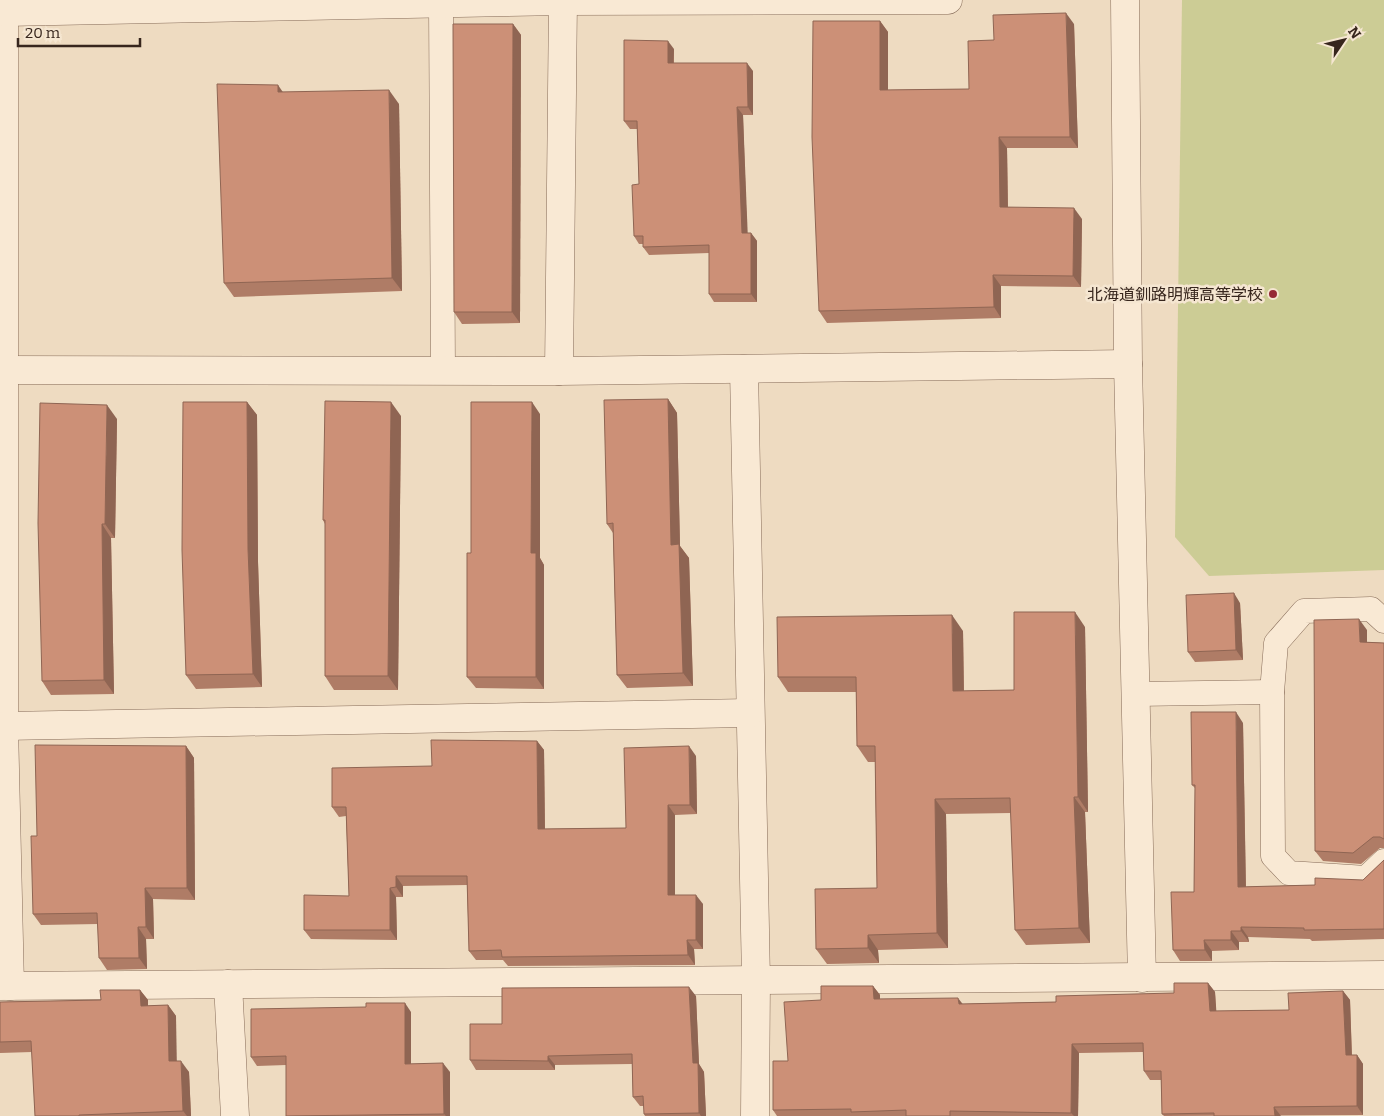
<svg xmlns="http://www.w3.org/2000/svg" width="1384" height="1116" font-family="Bitter,'Noto Sans JP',serif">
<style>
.green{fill:#cccc95}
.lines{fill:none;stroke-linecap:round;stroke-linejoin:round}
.service-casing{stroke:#876c59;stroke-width:25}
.minor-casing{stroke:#876c59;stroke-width:29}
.service{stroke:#f9e9d4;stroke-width:24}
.minor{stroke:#f9e9d4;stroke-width:28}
.wall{fill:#af7c66}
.shaded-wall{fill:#8f6553}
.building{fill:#cc9077;stroke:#8f6553}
.poi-dot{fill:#962936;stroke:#f5e6d1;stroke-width:2}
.labels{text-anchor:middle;stroke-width:5;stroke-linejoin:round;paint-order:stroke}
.poi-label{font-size:16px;fill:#37261d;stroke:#f5e6d1;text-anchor:end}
</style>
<rect width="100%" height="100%" fill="#eedbc1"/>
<path class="green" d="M 1182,0 L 1384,0 L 1384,570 L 1209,576 L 1175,537 Z"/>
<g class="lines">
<g class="service-casing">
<g id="service">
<path d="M 441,3 L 443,371"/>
<path d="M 1384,621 L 1371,609 L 1304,611 L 1276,643 L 1272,692 L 1273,856 L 1289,873 L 1366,878 L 1384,861"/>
<path d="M 1136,694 L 1272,692"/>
</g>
</g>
<g class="minor-casing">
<g id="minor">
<path d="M 4,0 L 4,726 L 10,986"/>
<path d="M 1125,0 L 1128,364 L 1142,978"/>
<path d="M 5,12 L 563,1 L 948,0"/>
<path d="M 744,369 L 756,980 L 755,1116"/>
<path d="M 0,370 L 559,371 L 1128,364"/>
<path d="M 559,371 L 563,0"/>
<path d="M 4,726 L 749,713"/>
<path d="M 228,984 L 235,1116"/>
<path d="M 0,986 L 1384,975"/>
</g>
</g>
<use href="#service" class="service"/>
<use href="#minor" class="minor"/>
</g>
<g class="wall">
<path d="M 880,21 L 888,32 L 888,90 L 969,89 L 994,40 L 1074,24 L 1078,148 L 1007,148 L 1008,207 L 1082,219 L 1081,287 L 1001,286 L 1001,318 L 827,323 L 819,311 Z"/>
<path d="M 513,24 L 521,35 L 520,323 L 462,324 L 454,312 Z"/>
<path d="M 674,49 L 674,63 L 753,71 L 753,115 L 743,115 L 747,233 L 751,233 L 757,241 L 757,302 L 714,302 L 709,294 L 709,253 L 649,255 L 643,247 L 643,244 L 639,244 L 634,236 L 639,184 L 637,129 L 630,129 L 624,121 Z"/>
<path d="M 283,92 L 399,104 L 402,291 L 234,297 L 224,283 Z"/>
<path d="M 668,399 L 677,413 L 680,546 L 689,558 L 693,686 L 627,688 L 617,675 L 613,533 L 607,524 Z"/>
<path d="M 247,402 L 257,415 L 258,562 L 262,687 L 196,689 L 186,675 Z"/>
<path d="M 540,414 L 540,558 L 544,565 L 544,689 L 476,688 L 467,677 L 471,553 Z"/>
<path d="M 401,416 L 398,690 L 334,690 L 325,676 L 325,524 L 323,520 Z"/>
<path d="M 117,419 L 115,538 L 111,538 L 114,694 L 51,695 L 42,681 Z"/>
<path d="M 1240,603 L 1243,660 L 1195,662 L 1188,652 Z"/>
<path d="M 1085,627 L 1088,812 L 1085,812 L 1090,943 L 1026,945 L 1015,930 L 1011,813 L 946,814 L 948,948 L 878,950 L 879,963 L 827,964 L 816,949 L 877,888 L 875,762 L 868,762 L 857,746 L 856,692 L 788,692 L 778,677 L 963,631 L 964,691 L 1014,690 Z"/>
<path d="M 1367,630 L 1367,642 L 1384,643 L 1384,848 L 1380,848 L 1361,864 L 1323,861 L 1315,851 Z"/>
<path d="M 1243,723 L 1246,887 L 1315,885 L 1363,880 L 1384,860 L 1384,939 L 1312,941 L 1310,939 L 1248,937 L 1249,942 L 1239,942 L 1239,950 L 1212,951 L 1212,961 L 1180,961 L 1173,950 L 1194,892 L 1195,788 L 1192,785 Z"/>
<path d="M 537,741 L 544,750 L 545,829 L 626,828 L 696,756 L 697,814 L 675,815 L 675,895 L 703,904 L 703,949 L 694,949 L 695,965 L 508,966 L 503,960 L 476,960 L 469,951 L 467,885 L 403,886 L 403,897 L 396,897 L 397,940 L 311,939 L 304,930 L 349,896 L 346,816 L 339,817 L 332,807 L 432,766 Z"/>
<path d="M 186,746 L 194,758 L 195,900 L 153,899 L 154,939 L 146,939 L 147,969 L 107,970 L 99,958 L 98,924 L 41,925 L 33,914 L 37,836 Z"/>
<path d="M 1208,983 L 1215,992 L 1216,1011 L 1289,1010 L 1343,991 L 1350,1000 L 1352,1055 L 1357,1055 L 1363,1064 L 1363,1115 L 1164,1116 L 1162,1114 L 1161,1080 L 1150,1080 L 1144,1071 L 1143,1052 L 1079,1053 L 1078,1116 L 777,1116 L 773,1110 L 788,1061 L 821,1000 L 873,986 L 880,995 L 880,999 L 963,1004 L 1056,1002 L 1174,993 Z"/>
<path d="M 140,990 L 148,1000 L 148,1006 L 168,1005 L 176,1016 L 176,1061 L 189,1072 L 191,1116 L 35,1116 L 32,1052 L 0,1053 L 0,1002 L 101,1000 Z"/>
<path d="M 696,996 L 699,1064 L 704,1072 L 706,1116 L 645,1116 L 644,1114 L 644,1106 L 640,1106 L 633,1097 L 632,1064 L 555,1065 L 555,1070 L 476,1070 L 470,1060 L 502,1024 Z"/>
<path d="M 411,1012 L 411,1064 L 450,1072 L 450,1116 L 286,1116 L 286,1065 L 257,1066 L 251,1057 Z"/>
</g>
<g class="shaded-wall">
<path d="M 1066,13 L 1074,24 L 1078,148 L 1070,137 Z"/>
<path d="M 880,21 L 888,32 L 888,101 L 880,90 Z"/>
<path d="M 513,24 L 521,35 L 520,323 L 512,312 Z"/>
<path d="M 668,41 L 674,49 L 673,72 L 668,63 Z"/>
<path d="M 747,63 L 753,71 L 753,115 L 748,107 Z"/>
<path d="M 278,85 L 287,98 L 278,92 Z"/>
<path d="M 389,90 L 399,104 L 402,291 L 392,278 Z"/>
<path d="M 737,107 L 743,115 L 748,241 L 742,233 Z"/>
<path d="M 999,137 L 1007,148 L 1008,218 L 1000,207 Z"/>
<path d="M 1074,208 L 1082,219 L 1081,287 L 1073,276 Z"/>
<path d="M 751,233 L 757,241 L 757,302 L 751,294 Z"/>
<path d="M 993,275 L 1001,286 L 1001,318 L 994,307 Z"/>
<path d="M 668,399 L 677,413 L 680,546 L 689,558 L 693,686 L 683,673 L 671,545 Z"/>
<path d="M 247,402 L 257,415 L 258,562 L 262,687 L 253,674 L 248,549 Z"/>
<path d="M 391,402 L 401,416 L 398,690 L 388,676 Z"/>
<path d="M 532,402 L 540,414 L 540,558 L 544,565 L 544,689 L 536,677 L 531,553 Z"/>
<path d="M 107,405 L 117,419 L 115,538 L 105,524 Z"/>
<path d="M 102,524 L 111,538 L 114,694 L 104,680 Z"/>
<path d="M 1234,593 L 1240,603 L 1243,660 L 1236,650 Z"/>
<path d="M 1075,612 L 1085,627 L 1088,812 L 1078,797 Z"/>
<path d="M 952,615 L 963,631 L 964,706 L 953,691 Z"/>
<path d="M 1359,619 L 1367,630 L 1367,653 L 1360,642 Z"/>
<path d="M 1236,712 L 1243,723 L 1246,898 L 1238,887 Z"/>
<path d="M 537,741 L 544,750 L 545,838 L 538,829 Z"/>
<path d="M 186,746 L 194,758 L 195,900 L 187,888 Z"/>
<path d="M 689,746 L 696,756 L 697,814 L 690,805 Z"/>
<path d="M 1074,797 L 1085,812 L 1090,943 L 1079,928 Z"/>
<path d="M 935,799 L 946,814 L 948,948 L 937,933 Z"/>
<path d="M 668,805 L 675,815 L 675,904 L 668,895 Z"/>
<path d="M 396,876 L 403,886 L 403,897 L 396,887 Z"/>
<path d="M 145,888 L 153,899 L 154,939 L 146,927 Z"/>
<path d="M 390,888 L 396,897 L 397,940 L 390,930 Z"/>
<path d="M 696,895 L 703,904 L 703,949 L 696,940 Z"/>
<path d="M 138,927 L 146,939 L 147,969 L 139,958 Z"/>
<path d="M 1241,927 L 1248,937 L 1249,942 L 1241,931 Z"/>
<path d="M 1231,931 L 1239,942 L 1239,950 L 1231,940 Z"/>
<path d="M 868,935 L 878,950 L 879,963 L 868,948 Z"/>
<path d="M 687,940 L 694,949 L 695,965 L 688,955 Z"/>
<path d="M 1204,940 L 1212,951 L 1212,961 L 1205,950 Z"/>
<path d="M 1208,983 L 1215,992 L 1217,1020 L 1210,1011 Z"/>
<path d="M 873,986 L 880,995 L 880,1008 L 874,999 Z"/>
<path d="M 689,987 L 696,996 L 699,1064 L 704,1072 L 706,1116 L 701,1116 L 699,1113 L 693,1063 Z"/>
<path d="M 140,990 L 148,1000 L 148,1017 L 141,1006 Z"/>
<path d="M 1343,991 L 1350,1000 L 1352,1064 L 1346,1055 Z"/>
<path d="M 958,998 L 965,1007 L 959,1004 Z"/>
<path d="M 405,1003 L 411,1012 L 411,1073 L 405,1064 Z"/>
<path d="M 168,1005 L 176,1016 L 177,1072 L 169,1061 Z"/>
<path d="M 1072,1044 L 1079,1053 L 1078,1116 L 1074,1116 L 1071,1113 Z"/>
<path d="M 1357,1055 L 1363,1064 L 1363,1115 L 1357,1106 Z"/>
<path d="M 548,1056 L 555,1065 L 555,1070 L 548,1061 Z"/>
<path d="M 181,1061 L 189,1072 L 191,1116 L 187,1116 L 183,1111 Z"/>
<path d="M 443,1063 L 450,1072 L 450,1116 L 446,1116 L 444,1114 Z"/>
<path d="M 1274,1107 L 1281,1116 L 1275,1116 Z"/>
</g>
<g class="building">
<path d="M 1066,13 L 1070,137 L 999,137 L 1000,207 L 1074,208 L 1073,276 L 993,275 L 994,307 L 819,311 L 812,137 L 813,21 L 880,21 L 880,90 L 969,89 L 968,41 L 994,40 L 993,15 Z"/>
<path d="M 453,24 L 513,24 L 512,312 L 454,312 Z"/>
<path d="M 624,40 L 668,41 L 668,63 L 747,63 L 748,107 L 737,107 L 742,233 L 751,233 L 751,294 L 709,294 L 709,245 L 643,247 L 643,236 L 634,236 L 632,185 L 639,184 L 637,121 L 624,121 Z"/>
<path d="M 217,84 L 278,85 L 278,92 L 389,90 L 392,278 L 224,283 Z"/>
<path d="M 668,399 L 671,545 L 679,544 L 683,673 L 617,675 L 613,523 L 607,524 L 604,400 Z"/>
<path d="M 325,401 L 391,402 L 388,676 L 325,676 L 325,520 L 323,520 Z"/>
<path d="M 183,402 L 247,402 L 248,549 L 253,674 L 186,675 L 182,550 Z"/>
<path d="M 471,402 L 532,402 L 531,553 L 536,553 L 536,677 L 467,677 L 467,553 L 471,553 Z"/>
<path d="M 40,403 L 107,405 L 105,524 L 102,524 L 104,680 L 42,681 L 38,523 Z"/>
<path d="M 1234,593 L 1236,650 L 1188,652 L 1186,595 Z"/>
<path d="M 1014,612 L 1075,612 L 1078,797 L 1074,797 L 1079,928 L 1015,930 L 1010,798 L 935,799 L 937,933 L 868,935 L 868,948 L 816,949 L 815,889 L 877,888 L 875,746 L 857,746 L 856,677 L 778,677 L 777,617 L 952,615 L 953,691 L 1014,690 Z"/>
<path d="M 1359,619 L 1360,642 L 1384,643 L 1384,839 L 1380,837 L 1373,837 L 1353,853 L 1315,851 L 1314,620 Z"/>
<path d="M 1191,712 L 1236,712 L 1238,887 L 1315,885 L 1315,878 L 1363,880 L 1384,860 L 1384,929 L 1304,930 L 1304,928 L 1241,927 L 1241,931 L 1231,931 L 1231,940 L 1204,940 L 1205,950 L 1173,950 L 1171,892 L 1194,892 L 1195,785 L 1192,785 Z"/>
<path d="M 431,740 L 537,741 L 538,829 L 626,828 L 624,748 L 689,746 L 690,805 L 668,805 L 668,895 L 696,895 L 696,940 L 687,940 L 688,955 L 502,957 L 501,950 L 469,951 L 467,876 L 396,876 L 396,887 L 390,888 L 390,930 L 304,930 L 304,895 L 349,896 L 346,807 L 332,807 L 332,768 L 432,766 Z"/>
<path d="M 35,745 L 186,746 L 187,888 L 145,888 L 146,927 L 138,927 L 139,958 L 99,958 L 97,913 L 33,914 L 31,836 L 37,836 Z"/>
<path d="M 1174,983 L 1208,983 L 1210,1011 L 1289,1010 L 1288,993 L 1343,991 L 1346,1055 L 1357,1055 L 1357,1106 L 1274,1107 L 1275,1116 L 1214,1116 L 1214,1113 L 1162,1114 L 1161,1071 L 1144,1071 L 1143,1043 L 1072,1044 L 1071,1113 L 950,1111 L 950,1116 L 906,1116 L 906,1110 L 851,1112 L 851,1109 L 773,1110 L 773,1061 L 788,1061 L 784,1002 L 821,1000 L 821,986 L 873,986 L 874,999 L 958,998 L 959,1004 L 1056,1002 L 1056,996 L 1174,993 Z"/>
<path d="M 689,987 L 693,1063 L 698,1063 L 699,1113 L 644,1114 L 643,1096 L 633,1097 L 632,1054 L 548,1056 L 548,1061 L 470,1060 L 470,1024 L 502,1024 L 502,988 Z"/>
<path d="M 100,990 L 140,990 L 141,1006 L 168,1005 L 169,1061 L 181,1061 L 183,1111 L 79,1115 L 79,1116 L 35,1116 L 31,1041 L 0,1042 L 0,1002 L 101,1000 Z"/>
<path d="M 366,1003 L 405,1003 L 405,1064 L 443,1063 L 444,1114 L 286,1116 L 286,1056 L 251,1057 L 251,1009 L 366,1007 Z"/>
</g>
<circle class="poi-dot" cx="1273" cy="294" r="5"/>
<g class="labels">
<g class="poi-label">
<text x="1263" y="300">北海道釧路明輝高等学校</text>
</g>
</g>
<g transform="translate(1344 40) rotate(55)" stroke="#f5e6d1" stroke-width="4" paint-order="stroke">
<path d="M0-4L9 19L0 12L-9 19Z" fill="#37261d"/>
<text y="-8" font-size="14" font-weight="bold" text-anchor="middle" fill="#37261d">N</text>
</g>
<path d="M18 38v8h122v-8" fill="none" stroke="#37261d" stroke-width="2.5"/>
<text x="25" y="38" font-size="15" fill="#37261d" stroke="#f5e6d1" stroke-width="4" paint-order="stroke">20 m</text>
</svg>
